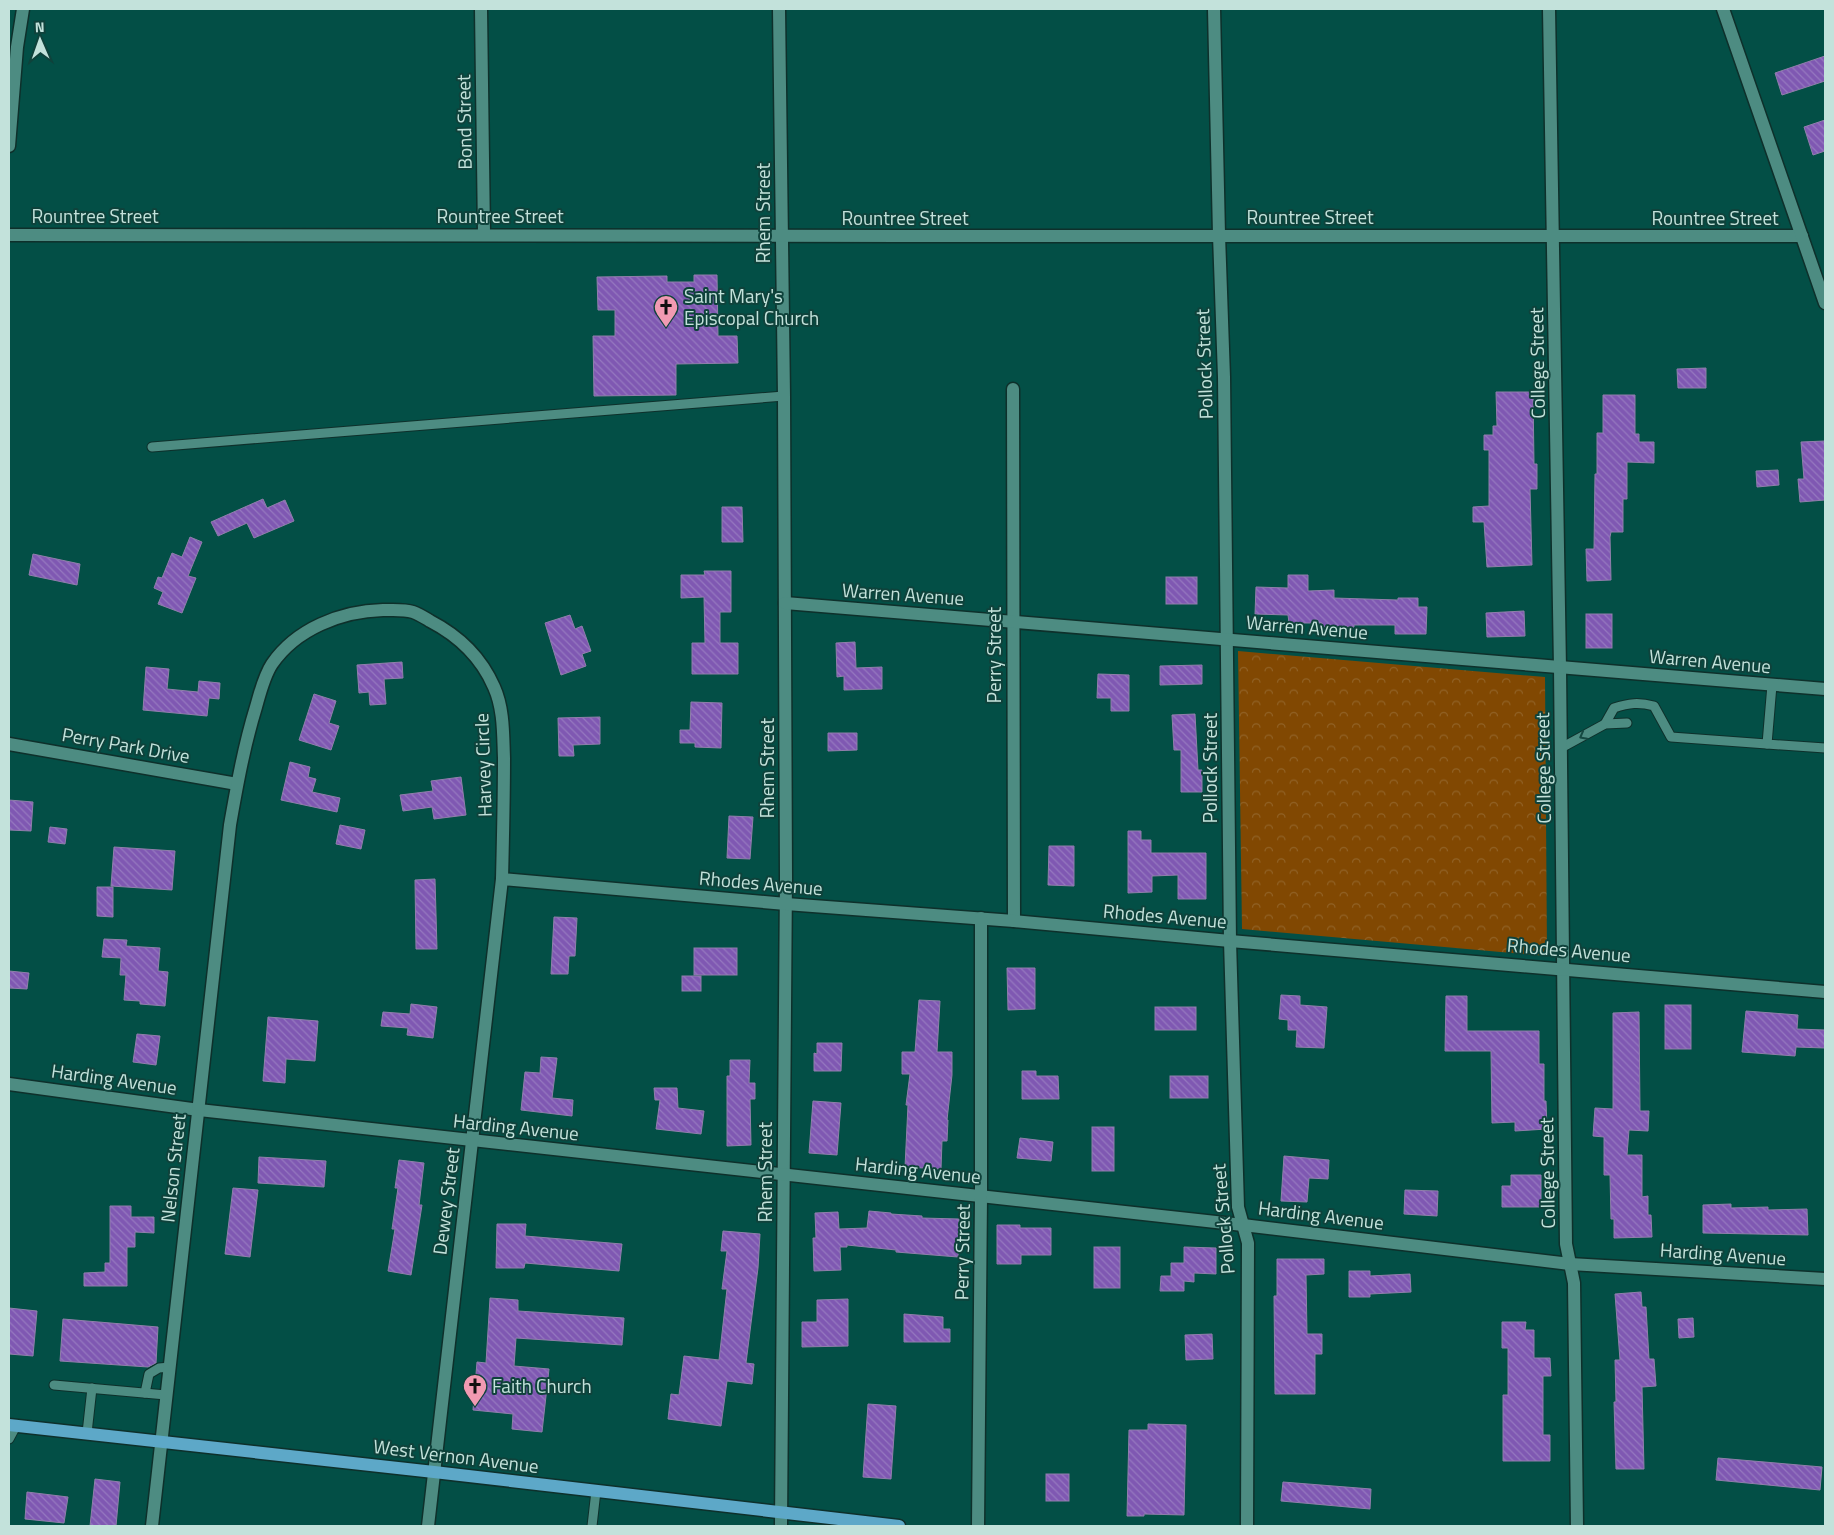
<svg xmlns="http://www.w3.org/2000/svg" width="1834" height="1535" font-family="'Titillium Web',sans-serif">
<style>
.park{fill:url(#park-crowns)}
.building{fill:url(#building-back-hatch);stroke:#907fab}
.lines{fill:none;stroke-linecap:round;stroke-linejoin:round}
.service-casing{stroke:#0e302b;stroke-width:11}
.minor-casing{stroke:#0e302b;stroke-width:15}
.tertiary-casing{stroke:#0e302b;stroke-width:15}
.primary-casing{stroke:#0e302b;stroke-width:15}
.service{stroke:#4d8c82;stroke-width:9}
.minor{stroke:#4d8c82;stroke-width:12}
.tertiary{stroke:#4d8c82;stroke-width:12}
.primary{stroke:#5da8c8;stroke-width:12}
.oneway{stroke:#154942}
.labels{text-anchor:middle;stroke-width:4;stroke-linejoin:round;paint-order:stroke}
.street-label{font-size:19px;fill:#c3e2db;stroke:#0f423b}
.poi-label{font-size:19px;fill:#c3e2db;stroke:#0f423b;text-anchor:start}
</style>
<defs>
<pattern id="park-crowns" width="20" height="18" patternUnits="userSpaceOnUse" patternTransform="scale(1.25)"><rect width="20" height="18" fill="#814802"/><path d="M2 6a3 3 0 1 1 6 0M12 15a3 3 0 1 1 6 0" fill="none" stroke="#916226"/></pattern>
<pattern id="building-back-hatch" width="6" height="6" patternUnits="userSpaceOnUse" patternTransform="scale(1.25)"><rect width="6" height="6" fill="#7f58b2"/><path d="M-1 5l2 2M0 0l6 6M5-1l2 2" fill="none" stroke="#9578bf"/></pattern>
</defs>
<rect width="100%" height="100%" fill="#034f46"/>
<path class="park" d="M 1238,651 L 1545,677 L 1547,956 L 1242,929 Z"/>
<g class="building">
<path d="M 1825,56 L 1825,81 L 1782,95 L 1775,73 Z"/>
<path d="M 1825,120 L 1825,151 L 1813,155 L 1804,127 Z"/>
<path d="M 694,275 L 717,275 L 718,336 L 737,336 L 738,363 L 676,364 L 676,395 L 594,396 L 593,336 L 615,336 L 615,310 L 598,310 L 597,277 L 667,276 L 667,282 L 694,282 Z"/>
<path d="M 1706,368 L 1706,388 L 1678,388 L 1677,369 Z"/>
<path d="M 1496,392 L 1533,392 L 1534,464 L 1537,464 L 1537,489 L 1530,489 L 1532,565 L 1487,567 L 1484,522 L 1473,522 L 1473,507 L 1489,506 L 1489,450 L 1484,450 L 1484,435 L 1493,435 L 1493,426 L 1497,426 Z"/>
<path d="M 1603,395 L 1635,395 L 1635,434 L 1639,434 L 1639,442 L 1654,442 L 1654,463 L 1627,462 L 1627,499 L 1623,499 L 1623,532 L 1611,532 L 1610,537 L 1611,580 L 1587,581 L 1586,549 L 1594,549 L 1595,474 L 1597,474 L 1597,433 L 1603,433 Z"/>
<path d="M 1825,441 L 1825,500 L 1800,502 L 1798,479 L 1804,479 L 1801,442 Z"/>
<path d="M 1778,470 L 1779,485 L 1757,487 L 1756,471 Z"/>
<path d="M 263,499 L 267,508 L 285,500 L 294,521 L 254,538 L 247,523 L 218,536 L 211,522 Z"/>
<path d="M 722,507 L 742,507 L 743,542 L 722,542 Z"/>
<path d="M 190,537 L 202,542 L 188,576 L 196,578 L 182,613 L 158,604 L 163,592 L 154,588 L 158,577 L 162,578 L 172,553 L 182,557 Z"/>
<path d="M 33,554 L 80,564 L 77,585 L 29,575 Z"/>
<path d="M 704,571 L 731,571 L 731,612 L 720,612 L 720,643 L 738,643 L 738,674 L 692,674 L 692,643 L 705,643 L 704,597 L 681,598 L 681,575 L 705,575 Z"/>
<path d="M 1288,575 L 1308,575 L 1308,591 L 1334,590 L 1334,598 L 1398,600 L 1398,598 L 1418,598 L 1418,607 L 1427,607 L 1426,634 L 1395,634 L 1395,625 L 1354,625 L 1354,627 L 1322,627 L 1322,623 L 1289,623 L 1288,615 L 1255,614 L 1256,587 L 1288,588 Z"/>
<rect x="1166" y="577" width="31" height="27"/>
<path d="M 1524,611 L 1525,636 L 1487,637 L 1486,613 Z"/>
<rect x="1586" y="614" width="26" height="34"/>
<path d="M 570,615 L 575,629 L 582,626 L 591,651 L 582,654 L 586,666 L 561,675 L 545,623 Z"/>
<path d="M 855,642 L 856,668 L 882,667 L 882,689 L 844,690 L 844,676 L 837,677 L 836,643 Z"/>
<path d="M 402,662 L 403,678 L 384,679 L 386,704 L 370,705 L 369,692 L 359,693 L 357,665 Z"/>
<path d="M 1202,665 L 1202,684 L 1160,685 L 1160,666 Z"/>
<path d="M 146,667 L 169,669 L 167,689 L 198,692 L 199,681 L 220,683 L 219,699 L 209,698 L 207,716 L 143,710 Z"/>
<path d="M 1098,674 L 1129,675 L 1129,711 L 1111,711 L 1111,698 L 1097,698 Z"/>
<path d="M 314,694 L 336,701 L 329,723 L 339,726 L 331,750 L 299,740 Z"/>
<path d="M 691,702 L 722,703 L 721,748 L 695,747 L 695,743 L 680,743 L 680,730 L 690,730 Z"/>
<path d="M 1195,714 L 1198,770 L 1202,770 L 1202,792 L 1181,792 L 1181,750 L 1174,750 L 1172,715 Z"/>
<path d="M 600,717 L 600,744 L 573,745 L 574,756 L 559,756 L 558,718 Z"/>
<path d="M 828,733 L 857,733 L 857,750 L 828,751 Z"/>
<path d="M 290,762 L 310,767 L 308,777 L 316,779 L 312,792 L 340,798 L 337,812 L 281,800 Z"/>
<path d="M 461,777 L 466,815 L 434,819 L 432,807 L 403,811 L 400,795 L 433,791 L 431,781 Z"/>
<path d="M 9,800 L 33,802 L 31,831 L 9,830 Z"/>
<path d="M 729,816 L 753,817 L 750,859 L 727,858 Z"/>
<path d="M 340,825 L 365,830 L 361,849 L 336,844 Z"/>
<path d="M 50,827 L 67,829 L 65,844 L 48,842 Z"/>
<path d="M 1128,831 L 1141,831 L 1141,840 L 1151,840 L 1151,853 L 1206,853 L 1206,899 L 1178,899 L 1178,875 L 1152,876 L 1152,892 L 1128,893 Z"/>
<path d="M 1049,846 L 1074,846 L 1074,886 L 1048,885 Z"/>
<path d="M 114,847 L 175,851 L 172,890 L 111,886 Z"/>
<path d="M 435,879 L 437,949 L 416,949 L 415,880 Z"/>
<path d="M 97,887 L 113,887 L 113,917 L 97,916 Z"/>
<path d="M 554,917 L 577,918 L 575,956 L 569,956 L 568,974 L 551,974 Z"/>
<path d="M 104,939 L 127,940 L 126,946 L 160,948 L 158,971 L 168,972 L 165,1006 L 140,1004 L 140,1001 L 124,1000 L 126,975 L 120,975 L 121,958 L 102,957 Z"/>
<rect x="694" y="948" width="43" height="27"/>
<path d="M 1007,968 L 1035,968 L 1035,1009 L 1008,1010 Z"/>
<path d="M 9,971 L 29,973 L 27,989 L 9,988 Z"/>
<rect x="682" y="976" width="19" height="15"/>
<path d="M 1281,995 L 1300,996 L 1300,1005 L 1327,1007 L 1324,1048 L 1296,1047 L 1297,1030 L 1288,1030 L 1288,1020 L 1279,1019 Z"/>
<path d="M 1446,996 L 1467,996 L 1467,1031 L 1539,1031 L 1539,1064 L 1544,1064 L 1544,1101 L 1546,1101 L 1547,1129 L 1515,1131 L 1515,1122 L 1492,1123 L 1491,1051 L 1445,1051 Z"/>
<path d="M 919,1000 L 940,1001 L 937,1052 L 952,1052 L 952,1075 L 947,1120 L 948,1120 L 947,1141 L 942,1141 L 941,1169 L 905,1167 L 908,1105 L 906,1105 L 910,1074 L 902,1074 L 902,1052 L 915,1052 Z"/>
<path d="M 411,1004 L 437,1007 L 433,1038 L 407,1035 L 408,1028 L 381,1026 L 383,1012 L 410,1014 Z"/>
<rect x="1665" y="1005" width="26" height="44"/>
<rect x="1155" y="1007" width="41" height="23"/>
<path d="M 1746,1011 L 1798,1015 L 1797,1029 L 1825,1030 L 1825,1048 L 1796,1047 L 1795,1056 L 1742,1052 Z"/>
<path d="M 1639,1012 L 1640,1111 L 1649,1111 L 1648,1131 L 1629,1130 L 1627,1155 L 1642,1155 L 1642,1197 L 1648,1196 L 1648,1215 L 1651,1215 L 1652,1237 L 1614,1238 L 1614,1219 L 1611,1219 L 1610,1175 L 1604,1175 L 1604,1137 L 1593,1136 L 1595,1108 L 1613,1109 L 1613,1013 Z"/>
<path d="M 268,1017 L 318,1021 L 315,1061 L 286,1059 L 285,1083 L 263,1081 Z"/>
<path d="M 137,1034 L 160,1036 L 156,1065 L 133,1062 Z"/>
<path d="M 817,1043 L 842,1043 L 841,1071 L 814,1071 L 814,1053 L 817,1054 Z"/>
<path d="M 541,1057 L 557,1058 L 552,1098 L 573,1100 L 572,1116 L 521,1110 L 525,1072 L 540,1073 Z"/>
<path d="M 730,1060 L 750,1060 L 749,1083 L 755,1083 L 755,1099 L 750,1099 L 751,1145 L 727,1146 L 727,1076 L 730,1076 Z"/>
<path d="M 1022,1071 L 1036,1071 L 1036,1076 L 1058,1076 L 1059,1099 L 1022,1099 Z"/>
<rect x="1170" y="1076" width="38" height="22"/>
<path d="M 654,1088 L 677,1088 L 678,1108 L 704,1111 L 701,1134 L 656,1129 L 660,1100 L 655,1100 Z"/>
<path d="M 813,1101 L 841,1103 L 837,1155 L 809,1153 Z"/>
<rect x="1092" y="1127" width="22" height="44"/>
<path d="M 1020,1138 L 1053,1142 L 1051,1161 L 1017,1158 Z"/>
<path d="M 1284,1156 L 1329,1160 L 1328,1179 L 1309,1178 L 1307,1202 L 1281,1201 Z"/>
<path d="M 259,1157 L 326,1161 L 324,1187 L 258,1183 Z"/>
<path d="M 399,1160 L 424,1163 L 419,1205 L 422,1205 L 411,1275 L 388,1271 L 395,1229 L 392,1229 L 398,1188 L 395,1188 Z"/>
<path d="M 1511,1175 L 1541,1175 L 1541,1207 L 1502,1207 L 1502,1186 L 1511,1186 Z"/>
<path d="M 233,1188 L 258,1190 L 250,1257 L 225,1254 Z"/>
<path d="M 1405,1190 L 1438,1191 L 1437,1216 L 1404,1214 Z"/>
<path d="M 1731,1204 L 1731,1208 L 1768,1207 L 1768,1210 L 1807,1209 L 1808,1235 L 1703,1233 L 1703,1205 Z"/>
<path d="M 110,1206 L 131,1206 L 131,1217 L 154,1217 L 154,1233 L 135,1232 L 135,1247 L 127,1247 L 127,1286 L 84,1286 L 84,1273 L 105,1272 L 105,1263 L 110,1263 Z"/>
<path d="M 869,1211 L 891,1213 L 891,1214 L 922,1216 L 922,1218 L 959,1219 L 958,1257 L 896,1252 L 896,1250 L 847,1245 L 847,1247 L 840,1247 L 841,1270 L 814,1271 L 813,1238 L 816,1238 L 815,1213 L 838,1212 L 839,1229 L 867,1228 Z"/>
<path d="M 497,1224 L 526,1224 L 525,1236 L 622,1244 L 619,1271 L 525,1263 L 524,1268 L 496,1268 Z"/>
<path d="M 997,1225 L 1020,1225 L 1020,1228 L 1051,1228 L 1051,1255 L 1021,1255 L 1021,1264 L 997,1264 Z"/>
<path d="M 723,1231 L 760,1234 L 758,1268 L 746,1363 L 754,1364 L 752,1384 L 727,1381 L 721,1426 L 668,1419 L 671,1394 L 679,1395 L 684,1356 L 719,1360 L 727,1289 L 722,1289 L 727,1251 L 721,1251 Z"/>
<rect x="1094" y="1247" width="26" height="41"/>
<path d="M 1184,1247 L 1216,1248 L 1216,1274 L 1194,1273 L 1194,1282 L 1184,1281 L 1184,1291 L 1160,1291 L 1161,1276 L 1171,1276 L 1171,1263 L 1184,1263 Z"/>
<path d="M 1277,1259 L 1324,1259 L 1324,1274 L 1306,1275 L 1307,1334 L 1322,1334 L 1322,1354 L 1315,1354 L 1315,1394 L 1275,1394 L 1274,1296 L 1277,1296 Z"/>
<path d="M 1349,1271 L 1370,1271 L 1370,1276 L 1410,1274 L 1411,1292 L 1370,1294 L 1370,1297 L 1349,1297 Z"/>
<path d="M 1641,1292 L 1642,1307 L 1646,1307 L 1649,1359 L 1654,1359 L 1656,1386 L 1642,1387 L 1644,1469 L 1616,1469 L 1614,1402 L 1616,1402 L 1615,1360 L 1620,1360 L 1615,1294 Z"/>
<path d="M 490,1298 L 518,1300 L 518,1311 L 624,1318 L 622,1345 L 516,1338 L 514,1366 L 549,1369 L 542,1432 L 512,1429 L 513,1414 L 473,1410 L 477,1362 L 486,1363 Z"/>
<path d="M 848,1299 L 848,1346 L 802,1347 L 802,1322 L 817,1322 L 817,1300 Z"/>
<path d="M 9,1308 L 37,1311 L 33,1356 L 9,1354 Z"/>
<path d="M 904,1314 L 943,1317 L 943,1329 L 950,1329 L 950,1342 L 904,1342 Z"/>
<path d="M 1693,1318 L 1694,1337 L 1679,1338 L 1678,1319 Z"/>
<path d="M 63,1319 L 158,1327 L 156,1363 L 148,1367 L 60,1361 Z"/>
<path d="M 1502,1322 L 1526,1322 L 1525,1330 L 1534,1330 L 1534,1358 L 1550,1358 L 1551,1376 L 1543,1376 L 1543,1435 L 1550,1435 L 1550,1461 L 1503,1461 L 1503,1395 L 1508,1395 L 1508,1348 L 1502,1348 Z"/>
<path d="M 1212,1334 L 1213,1359 L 1186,1360 L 1185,1335 Z"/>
<path d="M 868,1404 L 896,1406 L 891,1479 L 863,1477 Z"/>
<path d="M 1148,1424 L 1186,1425 L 1184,1515 L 1144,1514 L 1144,1516 L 1127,1516 L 1129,1430 L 1148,1430 Z"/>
<path d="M 1718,1458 L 1822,1467 L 1820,1490 L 1716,1480 Z"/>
<rect x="1046" y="1474" width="23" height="27"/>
<path d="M 95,1479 L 120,1482 L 116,1526 L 90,1526 Z"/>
<path d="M 1283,1482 L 1371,1489 L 1370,1509 L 1281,1501 Z"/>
<path d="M 27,1492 L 68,1497 L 64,1523 L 25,1519 Z"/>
</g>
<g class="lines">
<g class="service-casing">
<g id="service">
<path d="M 152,447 L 784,396"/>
<path d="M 1772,685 L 1767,744 L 1825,748"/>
<path d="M 1605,724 L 1614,708 C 1629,703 1639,702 1654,706 L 1671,737 L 1767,744"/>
<path d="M 1561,748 L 1605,724 L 1627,723"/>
<path d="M 54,1385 L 166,1395"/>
<path d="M 145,1393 L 149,1374 L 159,1368 L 170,1367"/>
<path d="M 87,1433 L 92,1388"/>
<path d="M 9,1439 L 16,1426"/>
<path d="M 592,1526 L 596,1491"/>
</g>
</g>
<g class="minor-casing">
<g id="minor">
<path d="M 481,9 L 484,234"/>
<path d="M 779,9 L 784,396 L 786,878 L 781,1526"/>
<path d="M 1214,9 L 1219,235 L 1224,377 L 1230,941 L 1238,1207 L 1248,1243 L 1247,1526"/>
<path d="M 1549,9 L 1560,668 L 1566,1244 L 1574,1283 L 1577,1526"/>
<path d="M 9,146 L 17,47 L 23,9"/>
<path d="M 9,235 C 607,234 1204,238 1802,236"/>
<path d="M 1013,389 L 1014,921"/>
<path d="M 785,603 L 1825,689"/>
<path d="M 9,744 L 237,784"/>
<path d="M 502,879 L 786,904 L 1014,921 L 1230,941 L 1825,992"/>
<path d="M 9,1084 L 199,1110 L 1243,1225 L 1570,1264 L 1825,1279"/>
<path d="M 152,1526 L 230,825 C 237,785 244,746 256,707 C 260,693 264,676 272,664 C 296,629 341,611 383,610 C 393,610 404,609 413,612 C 419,614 425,618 430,621 C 459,636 481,657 494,687 C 504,709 503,735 504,758 C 504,799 503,839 502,879 L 428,1526"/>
<path d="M 978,1526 L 981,1196 L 981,918"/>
</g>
</g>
<g class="tertiary-casing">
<path id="tertiary" d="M 1723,9 L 1825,303"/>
</g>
<g class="primary-casing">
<path id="primary" d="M 9,1425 L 434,1472 L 899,1526"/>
</g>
<use href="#service" class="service"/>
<use href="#minor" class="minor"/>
<use href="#tertiary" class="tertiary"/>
<use href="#primary" class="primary"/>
</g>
<defs><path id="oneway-chevron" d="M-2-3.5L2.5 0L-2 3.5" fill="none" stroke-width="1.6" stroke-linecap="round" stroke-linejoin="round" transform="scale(1.25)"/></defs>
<use class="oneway" href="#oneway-chevron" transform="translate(1583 736) rotate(152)"/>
<defs>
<g id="church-pin" transform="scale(1.25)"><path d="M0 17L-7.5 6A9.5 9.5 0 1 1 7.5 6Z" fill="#f19ab2" stroke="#0f423b"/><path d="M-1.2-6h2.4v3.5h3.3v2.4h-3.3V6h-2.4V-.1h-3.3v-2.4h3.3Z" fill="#111"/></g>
</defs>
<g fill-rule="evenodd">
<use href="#church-pin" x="666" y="307"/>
<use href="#church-pin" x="475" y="1386"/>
</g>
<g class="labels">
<g class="street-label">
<text transform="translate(464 122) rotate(-91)" y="7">Bond Street</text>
<text transform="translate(763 213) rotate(-90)" y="7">Rhem Street</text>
<text x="95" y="223">Rountree Street</text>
<text x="500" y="223">Rountree Street</text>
<text x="1310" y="224">Rountree Street</text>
<text x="905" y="225">Rountree Street</text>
<text x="1715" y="225">Rountree Street</text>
<text transform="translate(1537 363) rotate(-91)" y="7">College Street</text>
<text transform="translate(1204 364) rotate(-92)" y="7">Pollock Street</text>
<text transform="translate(903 594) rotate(4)" y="7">Warren Avenue</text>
<text transform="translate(1307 627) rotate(5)" y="7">Warren Avenue</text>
<text transform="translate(994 655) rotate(-90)" y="7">Perry Street</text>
<text transform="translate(1710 661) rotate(5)" y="7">Warren Avenue</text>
<text transform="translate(126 745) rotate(10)" y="7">Perry Park Drive</text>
<text transform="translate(483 765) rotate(-92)" y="7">Harvey Circle</text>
<text transform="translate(767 768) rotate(-90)" y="7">Rhem Street</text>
<text transform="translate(1210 768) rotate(-90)" y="7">Pollock Street</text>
<text transform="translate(1543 768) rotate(-91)" y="7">College Street</text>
<text transform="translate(761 883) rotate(5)" y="7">Rhodes Avenue</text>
<text transform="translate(1165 916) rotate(5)" y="7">Rhodes Avenue</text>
<text transform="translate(1569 950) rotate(5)" y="7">Rhodes Avenue</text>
<text transform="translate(114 1079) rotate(8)" y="7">Harding Avenue</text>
<text transform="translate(516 1127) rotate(6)" y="7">Harding Avenue</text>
<text transform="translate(173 1168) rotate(-84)" y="7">Nelson Street</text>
<text transform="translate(918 1170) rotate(6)" y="7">Harding Avenue</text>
<text transform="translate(765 1172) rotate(-90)" y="7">Rhem Street</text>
<text transform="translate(1547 1173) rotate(-91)" y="7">College Street</text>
<text transform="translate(446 1201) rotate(-83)" y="7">Dewey Street</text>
<text transform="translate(1321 1215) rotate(7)" y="7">Harding Avenue</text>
<text transform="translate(1223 1219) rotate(-95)" y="7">Pollock Street</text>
<text transform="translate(962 1252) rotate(-89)" y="7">Perry Street</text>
<text transform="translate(1723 1254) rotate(4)" y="7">Harding Avenue</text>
<text transform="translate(456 1456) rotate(7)" y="7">West Vernon Avenue</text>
</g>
<g class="poi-label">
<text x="684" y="303">Saint Mary's<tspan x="684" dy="22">Episcopal Church</tspan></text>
<text x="492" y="1393">Faith Church</text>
</g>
</g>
<rect width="1834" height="1535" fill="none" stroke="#c3e2db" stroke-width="20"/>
<g transform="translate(40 40) rotate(358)" stroke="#0f423b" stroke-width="4" paint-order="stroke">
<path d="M0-4L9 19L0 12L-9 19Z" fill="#c3e2db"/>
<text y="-8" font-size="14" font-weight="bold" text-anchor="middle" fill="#c3e2db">N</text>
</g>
</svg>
